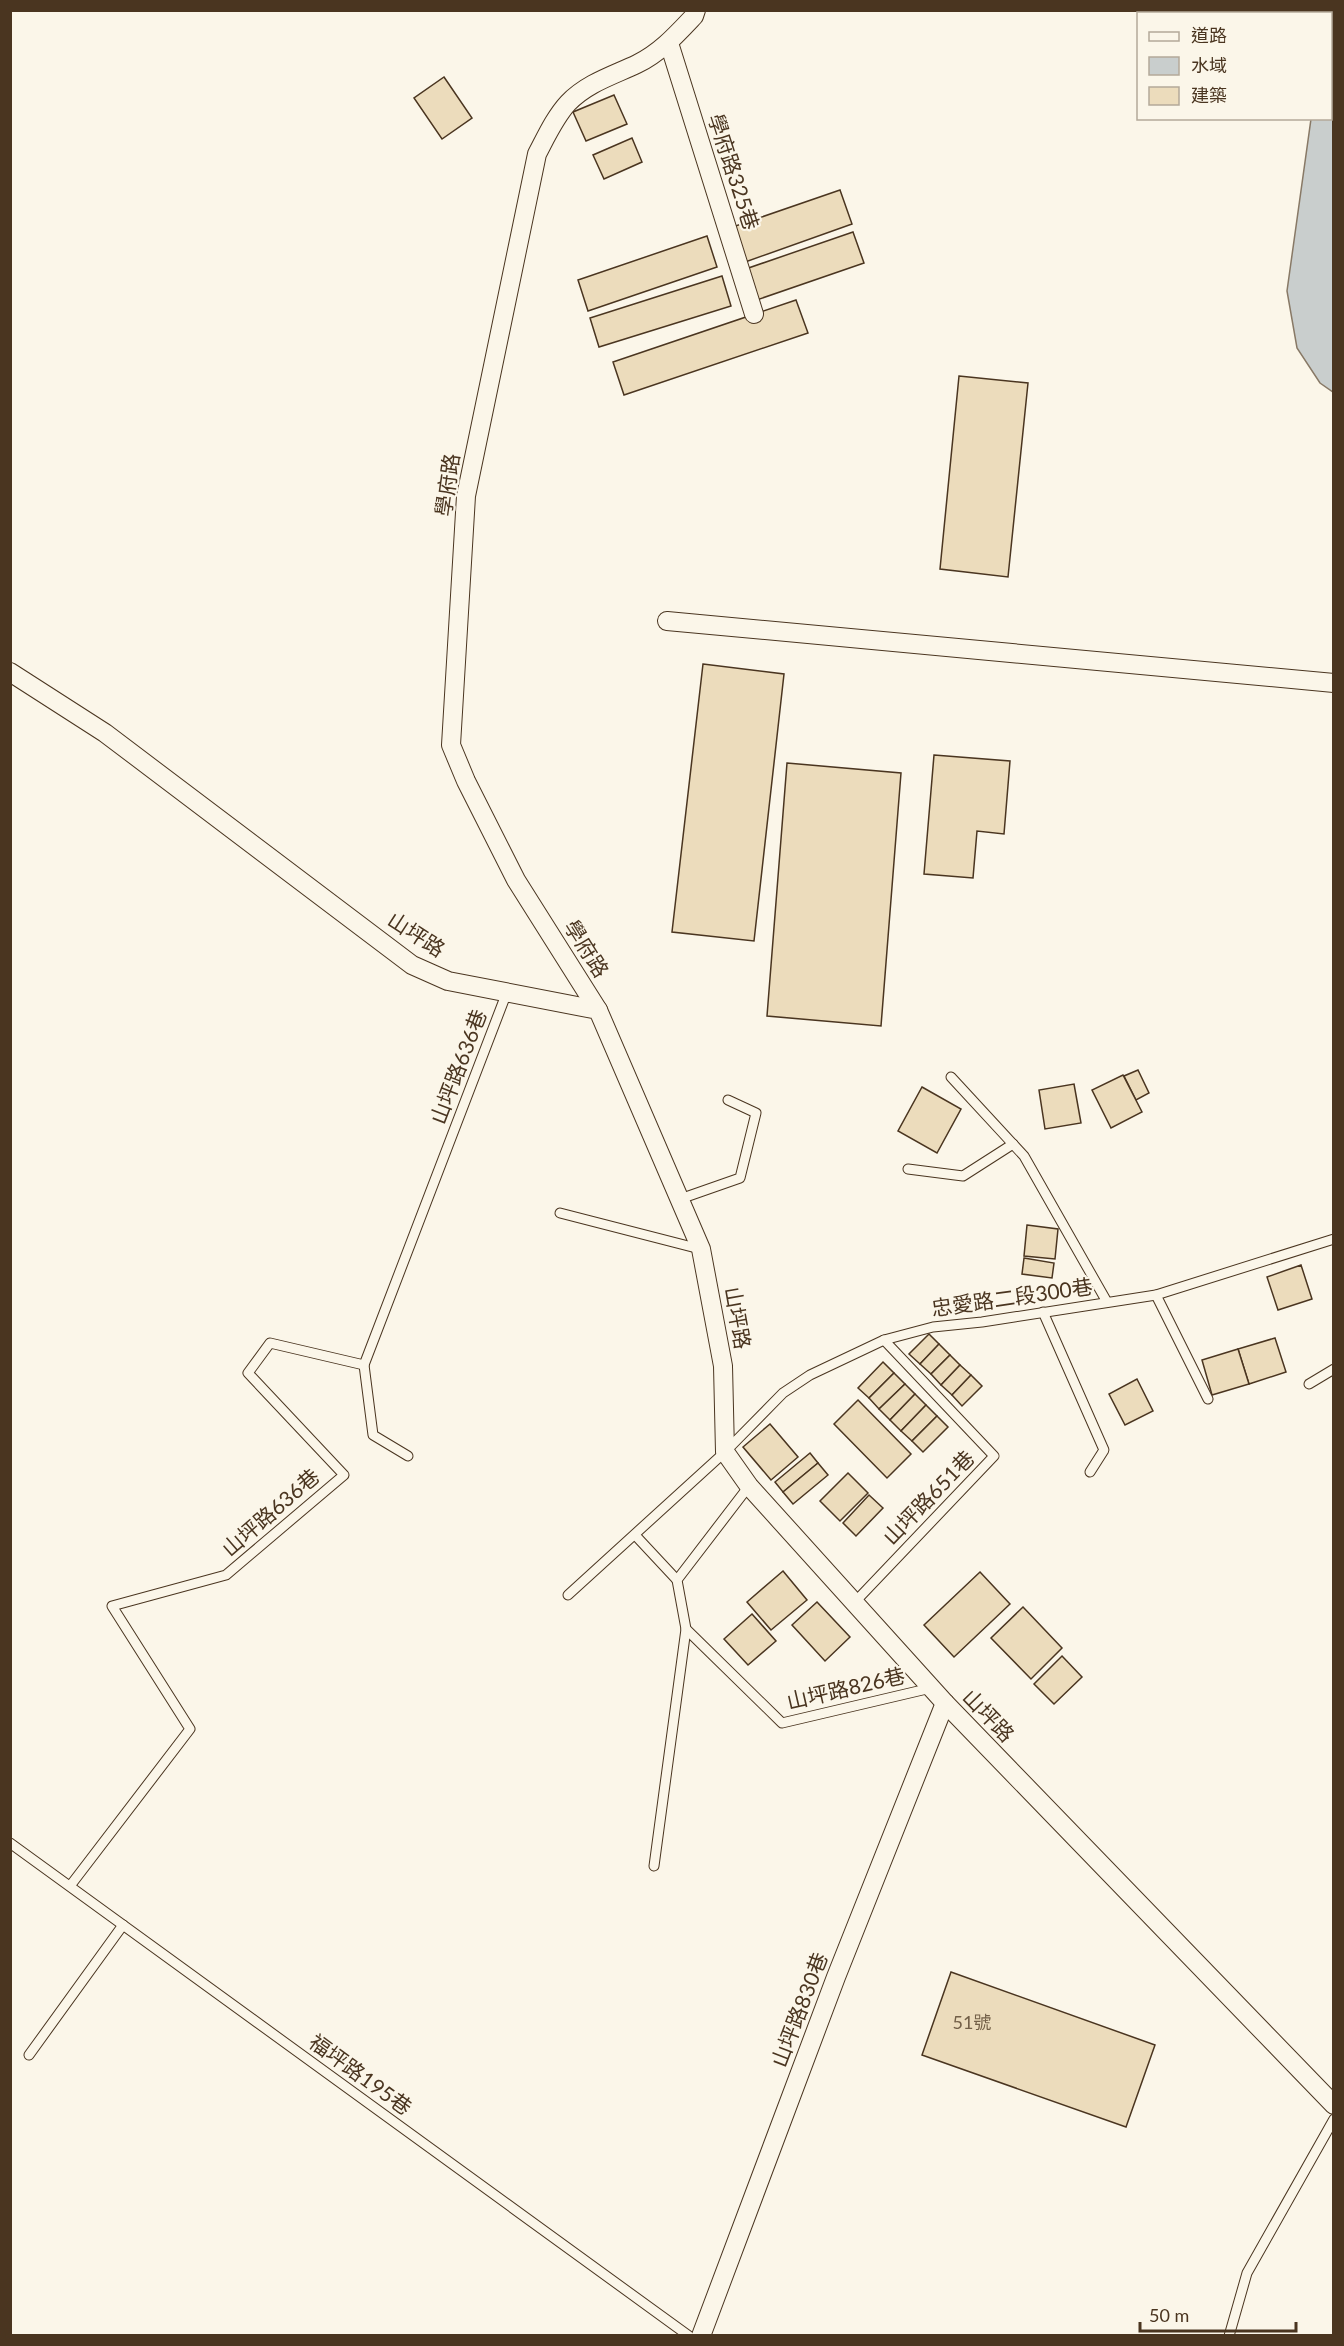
<svg xmlns="http://www.w3.org/2000/svg" width="1344" height="2346" font-family="Lato,'Noto Sans TC',sans-serif">
<style>
.water{fill:#c9cecd;stroke:#887966;stroke-width:1.5}
.building{fill:#ecdcbc;stroke:#4a3520;stroke-width:1.5}
.lines{fill:none;stroke-linecap:round;stroke-linejoin:round}
.lane-casing{stroke:#4a3520;stroke-width:11}
.street-casing{stroke:#4a3520;stroke-width:20}
.lane{stroke:#fbf6e9;stroke-width:9}
.street{stroke:#fbf6e9;stroke-width:18}
.labels{text-anchor:middle;stroke-width:4.5;stroke-linejoin:round;paint-order:stroke}
.number-label{font-size:18px;fill:#725f47}
.street-label{font-size:21px;fill:#4a3520;stroke:#fbf6e9}
</style>
<rect width="100%" height="100%" fill="#fbf6e9"/>
<path class="water" d="M 1333,11 L 1334,11 L 1333,392 L 1320,383 L 1297,348 L 1287,291 L 1311,119 L 1330,118 L 1330,14 L 1317,12 Z"/>
<g class="building">
<path d="M 444,77 L 472,118 L 442,139 L 414,98 Z"/>
<path d="M 614,95 L 627,124 L 586,141 L 573,112 Z"/>
<path d="M 632,138 L 642,162 L 604,179 L 593,155 Z"/>
<path d="M 840,190 L 852,224 L 734,266 L 721,231 Z"/>
<path d="M 853,232 L 864,263 L 745,304 L 734,273 Z"/>
<path d="M 707,236 L 717,267 L 588,311 L 578,280 Z"/>
<path d="M 722,276 L 731,306 L 599,347 L 590,318 Z"/>
<path d="M 796,300 L 808,333 L 624,395 L 613,362 Z"/>
<path d="M 959,376 L 1028,383 L 1008,577 L 940,569 Z"/>
<path d="M 703,664 L 784,674 L 754,941 L 672,932 Z"/>
<path d="M 934,755 L 1010,761 L 1004,834 L 977,831 L 973,878 L 924,874 Z"/>
<path d="M 787,763 L 901,773 L 881,1026 L 767,1016 Z"/>
<path d="M 1138,1070 L 1149,1093 L 1136,1100 L 1124,1076 Z"/>
<path d="M 1123,1075 L 1142,1112 L 1111,1128 L 1092,1090 Z"/>
<path d="M 1074,1084 L 1081,1123 L 1045,1129 L 1039,1090 Z"/>
<path d="M 922,1087 L 961,1109 L 937,1153 L 898,1131 Z"/>
<path d="M 1027,1225 L 1058,1229 L 1055,1259 L 1024,1256 Z"/>
<path d="M 1024,1258 L 1054,1263 L 1052,1278 L 1022,1274 Z"/>
<path d="M 1301,1265 L 1312,1299 L 1278,1310 L 1267,1277 Z"/>
<path d="M 929,1334 L 939,1344 L 920,1364 L 909,1354 Z"/>
<path d="M 1275,1338 L 1286,1372 L 1249,1384 L 1238,1349 Z"/>
<path d="M 939,1344 L 950,1355 L 931,1374 L 920,1364 Z"/>
<path d="M 1238,1349 L 1249,1384 L 1212,1395 L 1202,1360 Z"/>
<path d="M 950,1355 L 960,1365 L 941,1385 L 931,1374 Z"/>
<path d="M 883,1362 L 894,1373 L 869,1398 L 858,1388 Z"/>
<path d="M 960,1365 L 971,1375 L 952,1395 L 941,1385 Z"/>
<path d="M 894,1373 L 905,1384 L 879,1409 L 869,1398 Z"/>
<path d="M 971,1375 L 982,1386 L 962,1406 L 952,1395 Z"/>
<path d="M 1137,1379 L 1153,1411 L 1125,1425 L 1109,1394 Z"/>
<path d="M 905,1384 L 915,1394 L 890,1420 L 879,1409 Z"/>
<path d="M 915,1394 L 926,1405 L 901,1431 L 890,1420 Z"/>
<path d="M 858,1400 L 911,1454 L 887,1478 L 834,1424 Z"/>
<path d="M 926,1405 L 937,1416 L 912,1441 L 901,1431 Z"/>
<path d="M 937,1416 L 948,1427 L 923,1452 L 912,1441 Z"/>
<path d="M 770,1424 L 798,1457 L 771,1480 L 743,1447 Z"/>
<path d="M 810,1453 L 818,1463 L 783,1492 L 775,1482 Z"/>
<path d="M 818,1463 L 828,1475 L 793,1504 L 783,1492 Z"/>
<path d="M 848,1473 L 868,1493 L 840,1521 L 820,1501 Z"/>
<path d="M 869,1495 L 883,1508 L 856,1536 L 843,1523 Z"/>
<path d="M 783,1571 L 807,1600 L 771,1630 L 747,1602 Z"/>
<path d="M 980,1572 L 1010,1604 L 954,1657 L 924,1625 Z"/>
<path d="M 817,1602 L 850,1637 L 825,1661 L 792,1625 Z"/>
<path d="M 1023,1607 L 1062,1648 L 1031,1679 L 991,1638 Z"/>
<path d="M 752,1614 L 776,1641 L 748,1665 L 724,1639 Z"/>
<path d="M 1062,1656 L 1082,1677 L 1054,1704 L 1034,1684 Z"/>
<path d="M 951,1972 L 1155,2045 L 1126,2127 L 922,2055 Z"/>
</g>
<g class="lines">
<g class="lane-casing">
<g id="lane">
<path d="M 951,1077 L 1024,1156 L 1107,1302"/>
<path d="M 908,1169 L 963,1176 L 1013,1144"/>
<path d="M 680,1199 L 740,1178 L 756,1113 L 728,1100"/>
<path d="M 560,1213 L 700,1249"/>
<path d="M 1156,1295 L 1208,1399"/>
<path d="M 1043,1312 L 1104,1450 L 1090,1472"/>
<path d="M 364,1365 L 373,1435 L 408,1456"/>
<path d="M 1309,1384 L 1334,1369"/>
<path d="M 749,1486 L 677,1580 L 686,1629 L 782,1723 L 931,1688"/>
<path d="M 635,1535 L 677,1580"/>
<path d="M 568,1595 L 725,1452 L 783,1393 L 810,1375 L 884,1340 L 933,1327 L 982,1322 L 1156,1295 L 1334,1239"/>
<path d="M 854,1603 L 994,1456 L 884,1340"/>
<path d="M 10,1843 L 689,2336"/>
<path d="M 654,1866 L 686,1629"/>
<path d="M 70,1886 L 190,1729 L 112,1606 L 226,1575 L 344,1475 L 248,1373 L 270,1343 L 364,1365 L 507,992"/>
<path d="M 29,2055 L 123,1925"/>
<path d="M 1229,2336 L 1247,2273 L 1334,2119"/>
</g>
</g>
<g class="street-casing">
<g id="street">
<path d="M 669,43 L 754,314"/>
<path d="M 667,621 L 1334,683"/>
<path d="M 10,672 L 105,733 L 412,965 L 448,981 L 598,1010 L 701,1249 L 723,1366 L 725,1452 L 749,1486 L 945,1703 L 1334,2105"/>
<path d="M 598,1010 L 516,880 L 466,781 L 451,745 L 466,496 L 537,154 C 546,137 555,117 568,103 C 587,83 614,75 637,64 C 660,53 677,34 694,16 L 696,10"/>
<path d="M 701,2336 L 836,1977 L 945,1703"/>
</g>
</g>
<use href="#lane" class="lane"/>
<use href="#street" class="street"/>
</g>
<g class="labels">
<g class="number-label">
<text x="972" y="2029">51號</text>
</g>
<g class="street-label">
<text transform="translate(733 172) rotate(72)" y="7">學府路325巷</text>
<text transform="translate(448 485) rotate(-82)" y="7">學府路</text>
<text transform="translate(416 935) rotate(33)" y="7">山坪路</text>
<text transform="translate(586 949) rotate(58)" y="7">學府路</text>
<text transform="translate(459 1067) rotate(-69)" y="7">山坪路636巷</text>
<text transform="translate(1012 1298) rotate(-8)" y="7">忠愛路二段300巷</text>
<text transform="translate(737 1318) rotate(80)" y="7">山坪路</text>
<text transform="translate(929 1498) rotate(-46)" y="7">山坪路651巷</text>
<text transform="translate(271 1513) rotate(-41)" y="7">山坪路636巷</text>
<text transform="translate(846 1689) rotate(-13)" y="7">山坪路826巷</text>
<text transform="translate(988 1716) rotate(46)" y="7">山坪路</text>
<text transform="translate(800 2010) rotate(-69)" y="7">山坪路830巷</text>
<text transform="translate(360 2075) rotate(36)" y="7">福坪路195巷</text>
</g>
</g>
<rect width="1344" height="2346" fill="none" stroke="#4a3520" stroke-width="24"/>
<rect x="1137" y="12" width="195" height="108" fill="#fbf6e9" stroke="#b4a999" stroke-width="1.5"/>
<rect x="1149" y="32" width="30" height="9" fill="#fbf6e9" stroke="#b4a999" stroke-width="1.5"/>
<text x="1191" y="42" font-size="18" fill="#4a3520">道路</text>
<rect x="1149" y="57" width="30" height="18" fill="#c9cecd" stroke="#b4a999" stroke-width="1.5"/>
<text x="1191" y="72" font-size="18" fill="#4a3520">水域</text>
<rect x="1149" y="87" width="30" height="18" fill="#ecdcbc" stroke="#b4a999" stroke-width="1.5"/>
<text x="1191" y="102" font-size="18" fill="#4a3520">建築</text>
<path d="M1140 2322v9h156v-9" fill="none" stroke="#4a3520" stroke-width="3"/>
<text x="1149" y="2322" font-size="18" fill="#4a3520" stroke="#fbf6e9" stroke-width="4.5" paint-order="stroke">50 m</text>
</svg>
